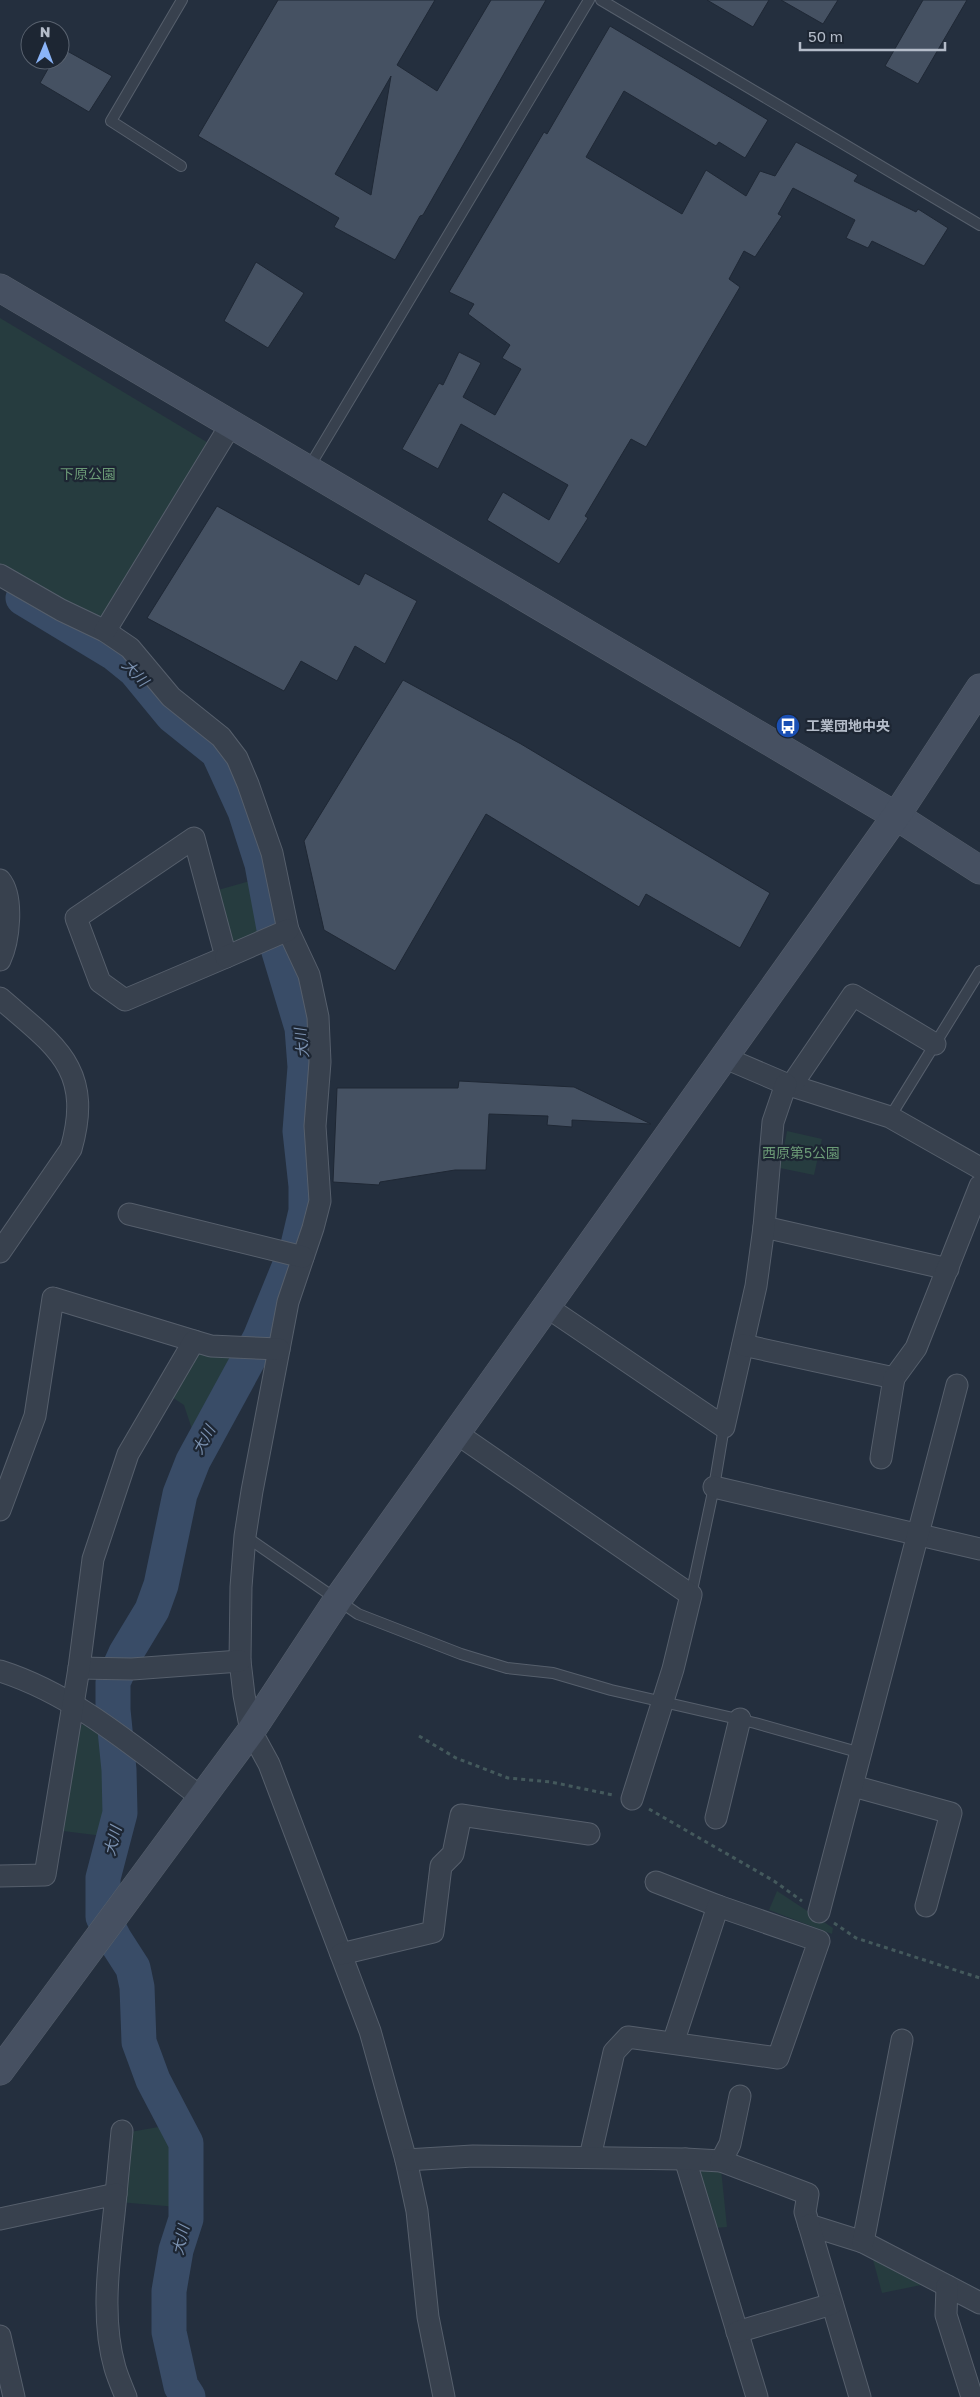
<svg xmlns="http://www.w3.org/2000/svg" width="980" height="2397" font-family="'Golos Text','Noto Sans JP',sans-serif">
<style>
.green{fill:#263c3f}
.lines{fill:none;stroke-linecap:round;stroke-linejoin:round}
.river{stroke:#394c67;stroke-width:35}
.building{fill:#455162;stroke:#1f2835;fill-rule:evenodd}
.lane-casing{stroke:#565f6c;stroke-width:12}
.street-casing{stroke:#565f6c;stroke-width:23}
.secondary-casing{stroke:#565f6c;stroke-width:29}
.path{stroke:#44595c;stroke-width:3;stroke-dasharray:4 4;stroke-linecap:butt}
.lane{stroke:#38414e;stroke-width:10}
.street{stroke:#38414e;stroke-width:21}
.secondary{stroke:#465061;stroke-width:28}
.labels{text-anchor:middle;stroke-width:4.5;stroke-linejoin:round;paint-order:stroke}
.park-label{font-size:14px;fill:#6b9a76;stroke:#1d2633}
.poi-label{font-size:14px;font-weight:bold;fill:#b4bcc9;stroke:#1d2633;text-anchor:start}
.water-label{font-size:15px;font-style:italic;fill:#7c92b1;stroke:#1d2633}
</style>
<rect width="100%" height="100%" fill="#242f3e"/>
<g class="green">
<path d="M 0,318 L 210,444 L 101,620 L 0,566 Z"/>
<path d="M 257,879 L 272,936 L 239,949 L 224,942 L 211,892 Z"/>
<path d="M 787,1131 L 822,1139 L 814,1175 L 780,1168 Z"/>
<path d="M 195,1344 L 249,1351 L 197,1444 L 184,1405 L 166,1393 Z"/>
<path d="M 85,1723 L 112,1739 L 116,1813 L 111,1837 L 55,1830 L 71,1732 Z"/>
<path d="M 777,1891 L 833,1928 L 832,1934 L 769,1910 Z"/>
<path d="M 170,2125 L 175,2143 L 177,2207 L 119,2202 L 130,2132 Z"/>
<path d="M 696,2165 L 721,2169 L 727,2227 L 714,2228 Z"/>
<path d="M 872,2256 L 926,2284 L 882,2293 Z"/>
</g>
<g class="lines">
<path class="river" d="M 23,598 L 114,653 L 135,670 L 172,715 L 218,752 L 245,811 L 262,864 L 277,945 L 302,1028 L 305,1067 L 300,1131 L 306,1186 L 306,1211 L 298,1245 L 260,1338 L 193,1461 L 180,1494 L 161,1585 L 152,1610 L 126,1653 L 113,1682 L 113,1710 L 119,1770 L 120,1813 L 103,1878 L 103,1917 L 115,1940 L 133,1968 L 137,1987 L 139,2042 L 153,2080 L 186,2143 L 186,2219 L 176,2250 L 169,2291 L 169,2332 L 181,2386 L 188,2397"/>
</g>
<g class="building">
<path d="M 278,0 L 435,0 L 397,65 L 437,91 L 491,0 L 546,0 L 423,215 L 420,216 L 395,260 L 334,227 L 339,218 L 198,136 ZM 391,76 L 371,195 L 335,174 Z"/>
<path d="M 707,0 L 769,0 L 753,27 Z"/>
<path d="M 781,0 L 838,0 L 823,24 Z"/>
<path d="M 923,0 L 967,0 L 918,84 L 885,66 Z"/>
<path d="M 610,26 L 768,120 L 745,158 L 719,142 L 716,146 L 624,91 L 586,157 L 682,214 L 706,170 L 746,196 L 760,171 L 775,176 L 796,142 L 858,175 L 854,181 L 916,212 L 918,209 L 948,228 L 924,266 L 872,241 L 868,248 L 846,238 L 855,220 L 793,188 L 778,214 L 782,216 L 755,257 L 744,251 L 729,279 L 740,287 L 646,447 L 631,439 L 585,516 L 588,518 L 559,564 L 487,520 L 503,492 L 549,520 L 568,485 L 461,424 L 438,469 L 402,449 L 439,383 L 443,385 L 459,352 L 481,363 L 463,397 L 495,415 L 521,369 L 502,358 L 510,345 L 468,314 L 474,304 L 449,292 L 544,132 L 547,134 Z"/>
<path d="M 60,47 L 112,76 L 89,112 L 40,83 L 53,60 L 60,60 Z"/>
<path d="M 256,262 L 304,293 L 268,348 L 224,321 Z"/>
<path d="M 217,506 L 359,585 L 365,573 L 417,601 L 385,664 L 355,646 L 337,681 L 301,661 L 284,691 L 147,618 Z"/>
<path d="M 403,680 L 521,744 L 770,893 L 740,948 L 646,894 L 639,907 L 486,814 L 395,971 L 324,930 L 304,841 Z"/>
<path d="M 459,1081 L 574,1087 L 651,1124 L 572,1120 L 572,1127 L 547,1125 L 548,1116 L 489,1114 L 486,1170 L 455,1170 L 380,1182 L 379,1185 L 333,1182 L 337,1088 L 458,1088 Z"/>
</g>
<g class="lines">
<g class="lane-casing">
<g id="lane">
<path d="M 601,0 L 980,225"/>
<path d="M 181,166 L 111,121 L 182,0"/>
<path d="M 308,469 L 589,0"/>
<path d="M 890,1117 L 980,971"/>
<path d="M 245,1536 L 358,1614 L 461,1654 L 507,1668 L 553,1673 L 611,1690 L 755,1723 L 861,1753"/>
<path d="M 691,1595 L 714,1487 L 724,1427"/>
</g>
</g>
<g class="street-casing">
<g id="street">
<path d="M 0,575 L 61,610 L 105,631 L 130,648 L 171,697 L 221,737 L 237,758 L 248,784 L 272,853 L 288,930 L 309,975 L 318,1017 L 320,1062 L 315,1126 L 320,1201 L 313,1228 L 288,1302 L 252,1491 L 245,1536 L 241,1587 L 240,1661 L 244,1695 L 251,1731 L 269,1764 L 370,2031 L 406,2160 L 417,2211 L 428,2317 L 444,2397"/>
<path d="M 105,631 L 230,426"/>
<path d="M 194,838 L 226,957 L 125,1000 L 100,982 L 76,918 Z"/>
<path d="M 0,880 C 14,897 9,941 0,960"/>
<path d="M 226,957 L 288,930"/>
<path d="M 0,998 C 55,1046 94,1068 71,1149 L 0,1252"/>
<path d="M 723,1057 L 786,1084 L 890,1117 L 980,1168"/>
<path d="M 791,1086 L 853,995 L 935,1044"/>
<path d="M 129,1214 L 303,1257"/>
<path d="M 764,1227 L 948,1269"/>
<path d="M 547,1307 L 724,1427 L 756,1286 L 764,1227 L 773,1122 L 786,1084"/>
<path d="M 743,1345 L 894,1378 L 916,1348 L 980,1186"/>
<path d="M 456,1433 L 691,1595 L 673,1669 L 632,1799"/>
<path d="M 881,1458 L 894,1378"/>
<path d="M 714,1487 L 980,1549"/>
<path d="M 0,1510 L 35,1416 L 53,1298 L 194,1341"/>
<path d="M 79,1668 L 132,1669 L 240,1661"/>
<path d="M 0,1671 C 76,1695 139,1751 202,1798"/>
<path d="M 853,1786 L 951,1813 L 926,1906"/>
<path d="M 716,1818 L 740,1719"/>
<path d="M 0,1876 L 45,1875 L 79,1668 L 93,1559 L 128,1454 L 194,1341 L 211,1346 L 279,1349"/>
<path d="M 656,1882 L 718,1906"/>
<path d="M 819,1912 L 957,1385"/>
<path d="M 341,1954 L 433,1932 L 441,1866 L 453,1854 L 461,1815 L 589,1834"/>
<path d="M 590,2157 L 614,2052 L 628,2037 L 778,2058 L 819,1941 L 718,1906 L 673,2043"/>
<path d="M 685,2159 L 757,2397"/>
<path d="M 406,2160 L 473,2156 L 685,2159 L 721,2161 L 808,2194 L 805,2212 L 809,2225 L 863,2242 L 980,2303"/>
<path d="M 721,2161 L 730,2144 L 740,2096"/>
<path d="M 116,2194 L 122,2131"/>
<path d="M 0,2219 L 116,2194 C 111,2250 99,2313 115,2368 C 118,2378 122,2387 126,2397"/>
<path d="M 809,2225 L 860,2397"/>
<path d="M 863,2242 L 902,2040"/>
<path d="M 947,2286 L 946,2315 L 972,2397"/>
<path d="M 737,2332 L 832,2304"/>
<path d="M 0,2336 L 14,2397"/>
</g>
</g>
<g class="secondary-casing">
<g id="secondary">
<path d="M 0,288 L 896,816 L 980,870"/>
<path d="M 0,2071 L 251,1731 L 338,1599 L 896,816 L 980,688"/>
</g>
</g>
<g class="path">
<path d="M 419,1736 L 456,1758 L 508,1778 L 551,1782 L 613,1795"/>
<path d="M 649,1809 L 774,1881 L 802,1901"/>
<path d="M 834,1923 L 856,1938 L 980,1978"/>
</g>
<use href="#lane" class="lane"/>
<use href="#street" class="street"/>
<use href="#secondary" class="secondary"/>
</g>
<defs>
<g id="bus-disc" transform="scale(1.25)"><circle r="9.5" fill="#1a4fb4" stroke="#1d2633"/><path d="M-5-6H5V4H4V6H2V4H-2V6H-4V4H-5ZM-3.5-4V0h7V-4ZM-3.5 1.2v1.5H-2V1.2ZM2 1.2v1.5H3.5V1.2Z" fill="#fff"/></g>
</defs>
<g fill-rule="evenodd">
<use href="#bus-disc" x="788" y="726"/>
</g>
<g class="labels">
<g class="park-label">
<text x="88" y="479">下原公園</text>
<text x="801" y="1158">西原第5公園</text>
</g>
<g class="poi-label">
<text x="806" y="731">工業団地中央</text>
</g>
<g class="water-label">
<text transform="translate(135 673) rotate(46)" y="5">大川</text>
<text transform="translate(302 1043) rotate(-96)" y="5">大川</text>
<text transform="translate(204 1440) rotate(-61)" y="5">大川</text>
<text transform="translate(113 1841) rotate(-76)" y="5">大川</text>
<text transform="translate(181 2240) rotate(-77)" y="5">大川</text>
</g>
</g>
<g transform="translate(45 45) rotate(1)"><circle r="24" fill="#1d2633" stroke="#59626f"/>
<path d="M0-4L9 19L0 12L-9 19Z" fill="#8ab4f8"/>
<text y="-8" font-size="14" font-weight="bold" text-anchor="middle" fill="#b4bcc9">N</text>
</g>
<path d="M800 42v8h145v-8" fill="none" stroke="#b4bcc9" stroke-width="2.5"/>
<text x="808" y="42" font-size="15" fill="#b4bcc9" stroke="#1d2633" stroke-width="4" paint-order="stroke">50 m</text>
</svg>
